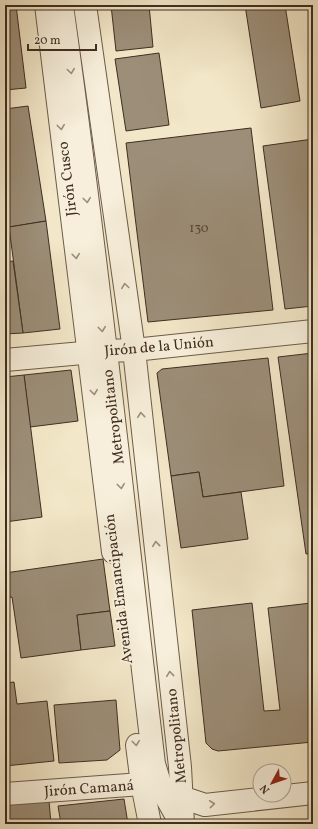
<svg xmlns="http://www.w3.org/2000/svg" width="318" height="829" font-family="Vollkorn,serif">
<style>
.building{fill:#9c8e78;stroke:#3f2e21}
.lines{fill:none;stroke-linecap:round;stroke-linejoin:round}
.minor-casing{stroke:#6c5c4b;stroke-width:24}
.minor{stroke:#f7efdb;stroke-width:22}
.oneway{stroke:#9b8e7e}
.labels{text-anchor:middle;stroke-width:4;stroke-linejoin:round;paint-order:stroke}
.number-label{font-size:13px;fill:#564637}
.street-label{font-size:15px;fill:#3f2e21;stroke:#f7efdb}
</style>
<rect width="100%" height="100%" fill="#f2e7c8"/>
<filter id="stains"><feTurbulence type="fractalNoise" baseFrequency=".005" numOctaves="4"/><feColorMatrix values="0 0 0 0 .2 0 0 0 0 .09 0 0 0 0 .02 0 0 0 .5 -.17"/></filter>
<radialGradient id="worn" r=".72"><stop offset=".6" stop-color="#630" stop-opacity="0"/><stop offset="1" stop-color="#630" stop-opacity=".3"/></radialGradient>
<g class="building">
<path d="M 5,5 L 16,5 L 26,88 L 5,90 Z"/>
<path d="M 111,5 L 149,5 L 153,47 L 116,51 Z"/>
<path d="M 245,5 L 285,5 L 300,101 L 261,108 Z"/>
<path d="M 159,53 L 169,125 L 126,131 L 115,59 Z"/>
<path d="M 28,106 L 46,221 L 9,227 L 5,202 L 5,109 Z"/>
<path d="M 251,128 L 273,310 L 148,322 L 126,143 Z"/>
<path d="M 313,139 L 313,306 L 285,309 L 263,146 Z"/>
<path d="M 46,221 L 60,329 L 23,333 L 9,227 Z"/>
<path d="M 13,261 L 23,333 L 5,334 L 5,262 Z"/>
<path d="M 313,353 L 313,553 L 306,554 L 278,357 Z"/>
<path d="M 268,358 L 284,486 L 203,497 L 199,472 L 171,476 L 157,373 L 162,369 Z"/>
<path d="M 71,370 L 78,421 L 30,427 L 24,375 Z"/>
<path d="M 24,375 L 42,517 L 5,522 L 5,377 Z"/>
<path d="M 199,472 L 203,497 L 241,492 L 248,539 L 181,548 L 171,476 Z"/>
<path d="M 103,559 L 110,611 L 77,615 L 81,650 L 21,658 L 12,597 L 5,598 L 5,573 Z"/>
<path d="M 252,603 L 264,711 L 280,710 L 268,608 L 311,603 L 313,622 L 313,742 L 218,751 L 212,749 L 206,743 L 192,610 Z"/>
<path d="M 110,611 L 115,646 L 81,650 L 77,615 Z"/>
<path d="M 14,682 L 17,704 L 47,701 L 54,761 L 5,766 L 5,683 Z"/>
<path d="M 116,700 L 120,750 L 107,760 L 59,763 L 54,705 Z"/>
<path d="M 124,799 L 128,824 L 61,824 L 58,806 Z"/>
<path d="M 49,801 L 51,824 L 5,824 L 5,803 Z"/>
</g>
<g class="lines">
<g class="minor-casing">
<g id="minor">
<path d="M 46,5 L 113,552"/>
<path d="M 62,5 C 97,257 124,511 154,764 L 162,790 L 181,824"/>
<path d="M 85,5 L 134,350 L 180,767 L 183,824"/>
<path d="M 5,360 L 105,351 L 134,350 L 313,331"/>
<path d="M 137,745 L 142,784 L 150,824"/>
<path d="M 5,794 L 142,784 L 205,805 L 313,793"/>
</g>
</g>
<use href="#minor" class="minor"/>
</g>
<defs><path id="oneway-chevron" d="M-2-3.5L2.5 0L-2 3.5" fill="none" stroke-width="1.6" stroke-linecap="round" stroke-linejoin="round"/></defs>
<g class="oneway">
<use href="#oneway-chevron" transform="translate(71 71) rotate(82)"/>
<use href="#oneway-chevron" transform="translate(61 127) rotate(83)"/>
<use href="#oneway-chevron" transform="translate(87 200) rotate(83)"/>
<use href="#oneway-chevron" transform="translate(76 256) rotate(83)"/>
<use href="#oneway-chevron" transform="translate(125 286) rotate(-98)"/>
<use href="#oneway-chevron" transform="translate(102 329) rotate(83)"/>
<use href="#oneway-chevron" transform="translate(94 392) rotate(83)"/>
<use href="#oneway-chevron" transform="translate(141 415) rotate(-96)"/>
<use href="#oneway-chevron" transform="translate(121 486) rotate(83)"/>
<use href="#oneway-chevron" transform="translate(156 544) rotate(-96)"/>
<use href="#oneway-chevron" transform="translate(170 674) rotate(-96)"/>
<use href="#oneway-chevron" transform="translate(136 743) rotate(83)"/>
<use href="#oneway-chevron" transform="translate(212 804) rotate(-6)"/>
</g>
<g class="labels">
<g class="number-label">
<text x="199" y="232">130</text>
</g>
<g class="street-label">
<text transform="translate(67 179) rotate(-97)" y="5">Jirón Cusco</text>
<text transform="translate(159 346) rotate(-5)" y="5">Jirón de la Unión</text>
<text transform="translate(113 417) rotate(-97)" y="5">Metropolitano</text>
<text transform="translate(118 589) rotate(-97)" y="5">Avenida Emancipación</text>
<text transform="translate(176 736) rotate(-96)" y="5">Metropolitano</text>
<text transform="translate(89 788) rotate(-4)" y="5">Jirón Camaná</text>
</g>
</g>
<rect width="318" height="829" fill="none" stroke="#f2e7c8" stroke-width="20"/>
<rect x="6" y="6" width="306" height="817" fill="none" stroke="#3f2e21" stroke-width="2"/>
<rect x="10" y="10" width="298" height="809" fill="none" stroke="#3f2e21"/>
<g transform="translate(272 783) rotate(230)"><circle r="19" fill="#f7efdb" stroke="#ada291"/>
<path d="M0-3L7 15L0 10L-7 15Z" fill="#8f2418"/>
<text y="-6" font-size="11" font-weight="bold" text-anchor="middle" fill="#3f2e21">N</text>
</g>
<path d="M28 44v6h68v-6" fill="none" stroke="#3f2e21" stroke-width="2"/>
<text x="34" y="44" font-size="12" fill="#3f2e21" stroke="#f7efdb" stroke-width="3" paint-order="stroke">20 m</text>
<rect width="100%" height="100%" filter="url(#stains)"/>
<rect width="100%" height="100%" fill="url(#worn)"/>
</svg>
